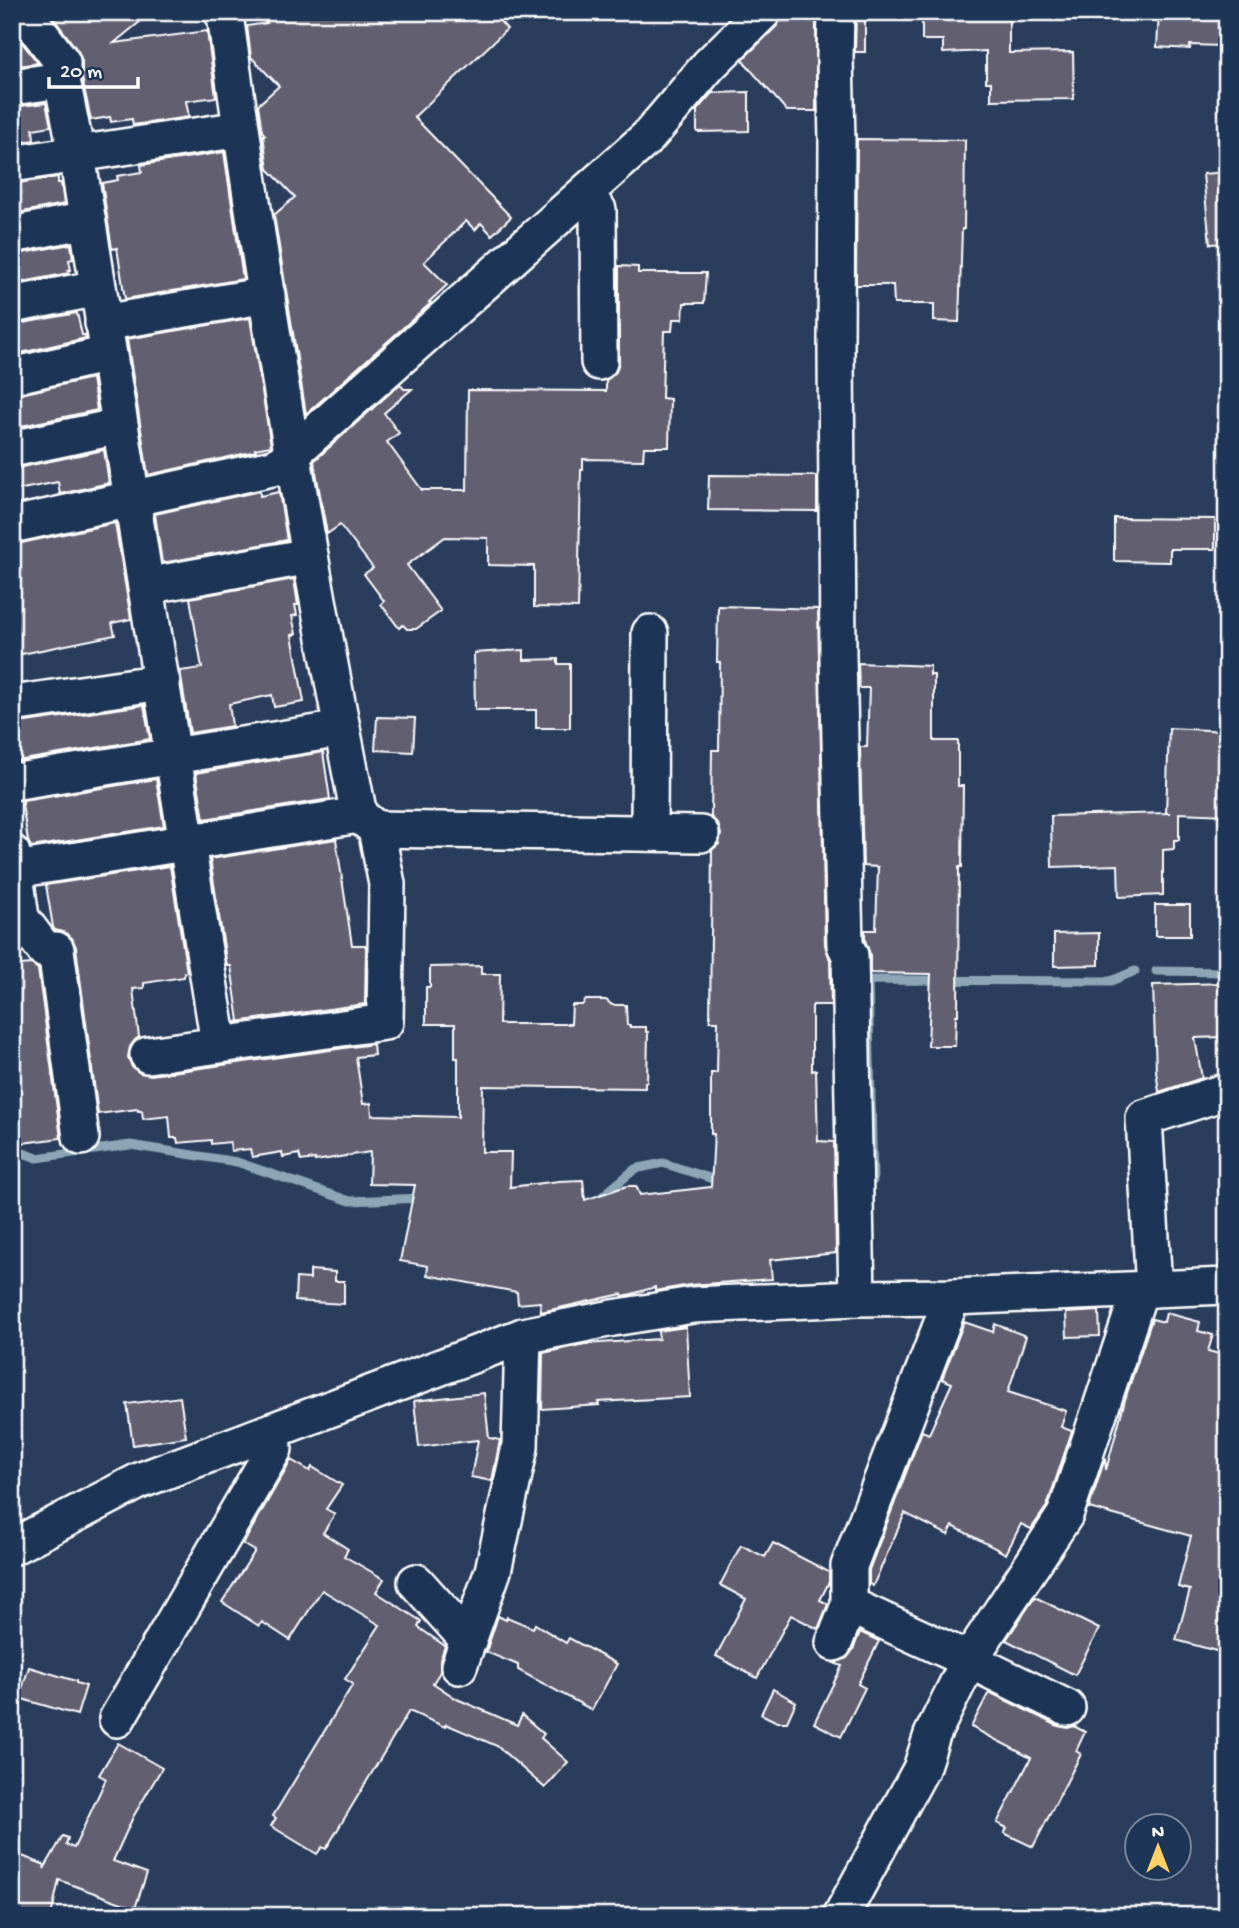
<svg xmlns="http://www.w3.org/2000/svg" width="1239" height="1928" font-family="'Gochi Hand',sans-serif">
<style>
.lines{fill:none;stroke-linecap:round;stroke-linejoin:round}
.stream{stroke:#8ca6b7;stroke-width:9}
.building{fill:#625e71;stroke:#fff;stroke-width:2}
.minor-casing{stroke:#fff;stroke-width:40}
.minor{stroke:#1d3557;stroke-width:35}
</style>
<rect width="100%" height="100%" fill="#2b3d5c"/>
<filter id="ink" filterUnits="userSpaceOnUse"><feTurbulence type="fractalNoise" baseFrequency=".0143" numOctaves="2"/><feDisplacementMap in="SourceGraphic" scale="14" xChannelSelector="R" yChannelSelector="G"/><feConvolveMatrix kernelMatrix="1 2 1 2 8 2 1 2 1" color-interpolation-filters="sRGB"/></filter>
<g filter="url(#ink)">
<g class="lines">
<g class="stream">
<path d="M 1156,971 L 1227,972"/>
<path d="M 12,1149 L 37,1158 L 130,1145 L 237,1162 L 350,1201 L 423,1198"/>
<path d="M 873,1181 L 868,980 L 1111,981 L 1135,971"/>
<path d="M 599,1199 L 635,1169 L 663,1163 L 722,1182"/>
</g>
</g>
<g class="building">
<path d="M 49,12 L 152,12 L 114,43 L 207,31 L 216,97 L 186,101 L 189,117 L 133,125 L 132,119 L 111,122 L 110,117 L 91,120 L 82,78 L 82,61 L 78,51 Z"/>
<path d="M 257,12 L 492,12 L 507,29 L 414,117 L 511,217 L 492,235 L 481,223 L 475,230 L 466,221 L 424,262 L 447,285 L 429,302 L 431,303 L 306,414 L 274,215 L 295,197 L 268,169 L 263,135 L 265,135 L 262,131 L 258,105 L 279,86 L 251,57 L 247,26 L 267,23 Z"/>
<path d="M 922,12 L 1009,12 L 1009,53 L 1073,52 L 1074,99 L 991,100 L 991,82 L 986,82 L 986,51 L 943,53 L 943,40 L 922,40 Z"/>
<path d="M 1159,12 L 1224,12 L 1223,46 L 1190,45 L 1190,49 L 1157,47 Z"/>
<path d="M 856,15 L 865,15 L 865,52 L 855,52 Z"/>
<path d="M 782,16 L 816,16 L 816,111 L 787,111 L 742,60 L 777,26 Z"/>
<path d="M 12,30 L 38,63 L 12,67 Z"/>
<path d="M 749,92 L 749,131 L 697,132 L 697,110 L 712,93 Z"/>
<path d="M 46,103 L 51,126 L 33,129 L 34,140 L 12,144 L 12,107 Z"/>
<path d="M 857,139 L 965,140 L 964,229 L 962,229 L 959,322 L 934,321 L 934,304 L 894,304 L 893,285 L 856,285 Z"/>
<path d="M 224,152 L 243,279 L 125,299 L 117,248 L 112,249 L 102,183 L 118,180 L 117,176 L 142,172 L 141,165 Z"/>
<path d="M 1227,172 L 1227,243 L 1210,244 L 1203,174 Z"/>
<path d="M 58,177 L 58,183 L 61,183 L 64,204 L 12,214 L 12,184 Z"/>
<path d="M 71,244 L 73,259 L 69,260 L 71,270 L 68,270 L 69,273 L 12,284 L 12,255 Z"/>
<path d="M 619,266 L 638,267 L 638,273 L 706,273 L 704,303 L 684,303 L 683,319 L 673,319 L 672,331 L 664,331 L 662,398 L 670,399 L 669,447 L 644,447 L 643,460 L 583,459 L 583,470 L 581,470 L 578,608 L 534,607 L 534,566 L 488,565 L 488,538 L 445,537 L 407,565 L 441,611 L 416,629 L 407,629 L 403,625 L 399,628 L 381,604 L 384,601 L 364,574 L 373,568 L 340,525 L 327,534 L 314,461 L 400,384 L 404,389 L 412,389 L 384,413 L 399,433 L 387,442 L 422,490 L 467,490 L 468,390 L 606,391 L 606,380 L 616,372 L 619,362 Z"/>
<path d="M 77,313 L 82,335 L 85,335 L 86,338 L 12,355 L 12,325 Z"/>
<path d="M 250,318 L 271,446 L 255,449 L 256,451 L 148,475 L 127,339 Z"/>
<path d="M 92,378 L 97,410 L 12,428 L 12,396 Z"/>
<path d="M 104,450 L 109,483 L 60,494 L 58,482 L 12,491 L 12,469 Z"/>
<path d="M 709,475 L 817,476 L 817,511 L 708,510 Z"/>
<path d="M 260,491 L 260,496 L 279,492 L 287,540 L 162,563 L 155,514 Z"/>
<path d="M 1114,518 L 1215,519 L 1215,549 L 1170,549 L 1170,562 L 1114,561 Z"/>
<path d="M 115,523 L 131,619 L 112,623 L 115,635 L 12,656 L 12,545 Z"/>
<path d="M 294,579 L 298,605 L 295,605 L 297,615 L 292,616 L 296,634 L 292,635 L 304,702 L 274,707 L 272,695 L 229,704 L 232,726 L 190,733 L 180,671 L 202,668 L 190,598 Z"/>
<path d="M 718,606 L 818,609 L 825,945 L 830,960 L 831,1005 L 813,1005 L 812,1007 L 812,1071 L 816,1070 L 818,1141 L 834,1142 L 836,1253 L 770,1260 L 772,1279 L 690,1285 L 655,1291 L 655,1287 L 632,1294 L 623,1296 L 622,1294 L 541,1312 L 540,1302 L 518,1304 L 517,1292 L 427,1275 L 428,1266 L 400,1261 L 415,1185 L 369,1184 L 370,1152 L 315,1161 L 315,1159 L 301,1161 L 299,1154 L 283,1157 L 282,1152 L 252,1157 L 250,1149 L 231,1151 L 230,1142 L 211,1144 L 211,1140 L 178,1143 L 177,1138 L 171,1138 L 169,1116 L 143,1119 L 142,1111 L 138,1111 L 138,1109 L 98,1114 L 76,947 L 72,938 L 66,933 L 55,930 L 53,927 L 46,885 L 170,866 L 187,972 L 184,973 L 184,977 L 144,983 L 144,988 L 133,989 L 139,1037 L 135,1040 L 130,1047 L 128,1057 L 132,1067 L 140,1073 L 151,1075 L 373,1044 L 374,1055 L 356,1057 L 363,1104 L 371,1103 L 372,1115 L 458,1117 L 458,1058 L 455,1058 L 455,1024 L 426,1024 L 426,987 L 430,987 L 430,967 L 481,966 L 481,974 L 500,974 L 499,1024 L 571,1024 L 572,1005 L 582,1005 L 586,1000 L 606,1000 L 612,1005 L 626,1005 L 627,1025 L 630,1025 L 630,1027 L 646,1027 L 646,1032 L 648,1032 L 647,1082 L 645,1082 L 645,1088 L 483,1086 L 482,1152 L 511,1152 L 510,1187 L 559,1181 L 583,1180 L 585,1200 L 627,1186 L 636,1186 L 640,1195 L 711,1187 L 714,1134 L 711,1134 L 711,1073 L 717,1073 L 718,1021 L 710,1021 L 712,850 L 719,844 L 721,834 L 718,824 L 711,817 L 712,750 L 719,750 L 720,662 L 717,662 Z"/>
<path d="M 524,650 L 524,660 L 558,659 L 558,664 L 570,664 L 570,728 L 536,728 L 536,710 L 475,710 L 474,653 Z"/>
<path d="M 858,663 L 930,666 L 930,675 L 934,675 L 934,741 L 958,741 L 958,786 L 963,786 L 962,867 L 959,867 L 958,1015 L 956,1015 L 955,1046 L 928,1046 L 931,974 L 870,973 L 870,954 L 865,940 L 865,930 L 876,930 L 878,867 L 863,866 L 860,747 L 867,747 L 869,688 L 859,688 Z"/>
<path d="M 144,705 L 150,739 L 17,761 L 15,747 L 12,747 L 12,724 Z"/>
<path d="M 377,717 L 415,718 L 413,752 L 375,750 Z"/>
<path d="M 1169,728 L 1227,731 L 1227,815 L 1179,813 L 1179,840 L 1174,840 L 1174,849 L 1163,850 L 1163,895 L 1119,897 L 1118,865 L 1052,867 L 1051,816 L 1170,813 L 1166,813 Z"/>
<path d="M 323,752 L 330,799 L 204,819 L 196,773 Z"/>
<path d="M 156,779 L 164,826 L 31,847 L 28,841 L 22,804 L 23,804 L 23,801 Z"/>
<path d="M 336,839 L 352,945 L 365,945 L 366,948 L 365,1004 L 236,1022 L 239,1021 L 231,966 L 227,966 L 210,859 Z"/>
<rect x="1155" y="905" width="35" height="31"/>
<path d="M 1099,933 L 1099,965 L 1054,966 L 1054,934 Z"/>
<path d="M 31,964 L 38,969 L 61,1138 L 22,1143 L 22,1139 L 18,1139 L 18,1135 L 12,1136 L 12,966 Z"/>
<path d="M 1227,983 L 1227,1032 L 1223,1033 L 1223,1037 L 1195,1038 L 1202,1078 L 1159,1092 L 1156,1071 L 1153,985 Z"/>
<path d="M 310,1270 L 335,1272 L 335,1281 L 344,1281 L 344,1304 L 295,1301 L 296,1278 L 310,1279 Z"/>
<path d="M 1099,1311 L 1100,1336 L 1067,1337 L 1066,1313 Z"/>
<path d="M 1166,1313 L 1200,1322 L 1198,1331 L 1213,1335 L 1208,1351 L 1227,1356 L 1227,1654 L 1176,1640 L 1190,1590 L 1178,1587 L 1191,1536 L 1089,1508 L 1105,1458 L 1106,1470 L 1126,1396 L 1152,1319 L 1164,1322 Z"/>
<path d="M 964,1322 L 993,1332 L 995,1324 L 1026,1336 L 1008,1392 L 1066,1411 L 1061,1427 L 1072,1431 L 1047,1506 L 1031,1529 L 1021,1524 L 1006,1554 L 953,1526 L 948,1535 L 905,1513 L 873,1586 L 869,1584 L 869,1570 L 922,1431 L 929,1434 L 952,1383 L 942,1379 Z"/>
<path d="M 686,1327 L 690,1397 L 598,1402 L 599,1405 L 542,1409 L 543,1353 L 585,1344 L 659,1339 L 658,1331 Z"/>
<path d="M 484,1393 L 489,1438 L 500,1440 L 492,1481 L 471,1477 L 478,1440 L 419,1447 L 414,1401 Z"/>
<path d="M 180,1397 L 186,1437 L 133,1445 L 127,1404 Z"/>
<path d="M 291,1460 L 310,1471 L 312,1467 L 342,1485 L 326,1509 L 335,1514 L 323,1533 L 348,1549 L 344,1556 L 384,1579 L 376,1592 L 421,1621 L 418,1627 L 445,1646 L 440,1660 L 440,1672 L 433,1683 L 457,1699 L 517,1725 L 522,1715 L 544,1734 L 541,1738 L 568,1762 L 545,1788 L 497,1746 L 446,1724 L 445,1727 L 409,1711 L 326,1849 L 322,1847 L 317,1854 L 271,1826 L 276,1818 L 273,1816 L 353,1684 L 345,1679 L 380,1625 L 322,1590 L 290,1640 L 262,1622 L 259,1626 L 222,1602 L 255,1551 L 243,1544 Z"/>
<path d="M 773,1543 L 829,1572 L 829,1582 L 820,1600 L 828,1604 L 818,1629 L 791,1615 L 757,1678 L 716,1656 L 746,1599 L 720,1585 L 741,1545 L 765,1557 Z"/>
<path d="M 1035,1597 L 1099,1629 L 1075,1675 L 1006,1640 Z"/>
<path d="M 498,1616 L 506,1620 L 507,1617 L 533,1628 L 535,1624 L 566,1643 L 569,1638 L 617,1664 L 592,1710 L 518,1670 L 518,1665 L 486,1652 Z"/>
<path d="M 860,1632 L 879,1641 L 858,1684 L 865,1688 L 841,1737 L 814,1723 L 842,1666 L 834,1663 L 847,1658 L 853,1650 Z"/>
<path d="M 29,1667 L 76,1681 L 76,1683 L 86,1686 L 77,1715 L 19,1698 Z"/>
<path d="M 773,1689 L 796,1702 L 787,1722 L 777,1722 L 761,1714 Z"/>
<path d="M 989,1692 L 1058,1726 L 1068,1728 L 1074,1726 L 1085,1732 L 1076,1751 L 1081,1754 L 1033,1847 L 1004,1833 L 1007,1828 L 997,1823 L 1031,1758 L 971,1727 Z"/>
<path d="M 118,1743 L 162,1768 L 133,1817 L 113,1861 L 147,1873 L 135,1908 L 59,1880 L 51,1916 L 12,1916 L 12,1852 L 45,1865 L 44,1869 L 63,1836 L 68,1838 L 66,1845 L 74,1848 L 106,1779 L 99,1775 Z"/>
</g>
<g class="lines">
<g class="minor-casing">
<g id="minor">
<path d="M 24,12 L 62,62 L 62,80 L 77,155 L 219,1044"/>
<path d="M 836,12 L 835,58 L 837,140 L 836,350 L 838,656 L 845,945 L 850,955 L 857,1298"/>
<path d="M 12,87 L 62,80"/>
<path d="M 12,164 L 241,129"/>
<path d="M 584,195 L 598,210 L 599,362"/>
<path d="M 12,235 L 87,220"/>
<path d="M 12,305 L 98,288"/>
<path d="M 103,323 L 267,295"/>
<path d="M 12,376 L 108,354"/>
<path d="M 12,449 L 120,426"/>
<path d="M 12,525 L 277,467 L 648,137 L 709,65 L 763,12"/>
<path d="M 146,586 L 310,556"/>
<path d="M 12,704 L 162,682"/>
<path d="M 12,782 L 342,729"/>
<path d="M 376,829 L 701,834"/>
<path d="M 649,833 L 650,633"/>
<path d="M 12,853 L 21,918 L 45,950 L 56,950 L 81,1137"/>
<path d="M 15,870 L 359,815"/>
<path d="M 148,1055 L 385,1022 L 387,884 L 376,829 L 359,815 C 306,550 262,283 225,15 L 222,12"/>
<path d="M 1154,1289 L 1144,1118 L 1227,1091"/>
<path d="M 952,1297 L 849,1566 L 849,1605 L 969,1660 L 1067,1708"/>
<path d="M 12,1547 L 139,1481 L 523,1336 L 613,1318 L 693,1305 L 857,1298 L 952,1297 L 1227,1286"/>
<path d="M 416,1582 L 468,1640"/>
<path d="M 834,1643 L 849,1605"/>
<path d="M 459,1666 L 493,1571 L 520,1447 L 523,1336"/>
<path d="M 117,1719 L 274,1449 L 273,1431"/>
<path d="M 841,1916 L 921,1769 L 932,1735 L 969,1660 L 1065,1515 L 1140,1290"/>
</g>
</g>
<use href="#minor" class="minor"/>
</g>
</g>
<rect width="1239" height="1928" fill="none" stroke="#1d3557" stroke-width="42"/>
<rect x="21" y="21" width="1197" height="1886" fill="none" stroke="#fff" stroke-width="2.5" filter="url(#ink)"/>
<g transform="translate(1158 1847)"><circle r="33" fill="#1d3557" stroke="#77869a" stroke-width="2"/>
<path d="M0-5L12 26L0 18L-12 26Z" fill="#ffd166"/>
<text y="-10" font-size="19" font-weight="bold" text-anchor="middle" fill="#ffffff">N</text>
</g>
<path d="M49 77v10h89v-10" fill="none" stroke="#ffffff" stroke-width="3.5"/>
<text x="60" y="77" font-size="21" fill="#ffffff" stroke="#1d3557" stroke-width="5" paint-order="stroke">20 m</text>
</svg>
